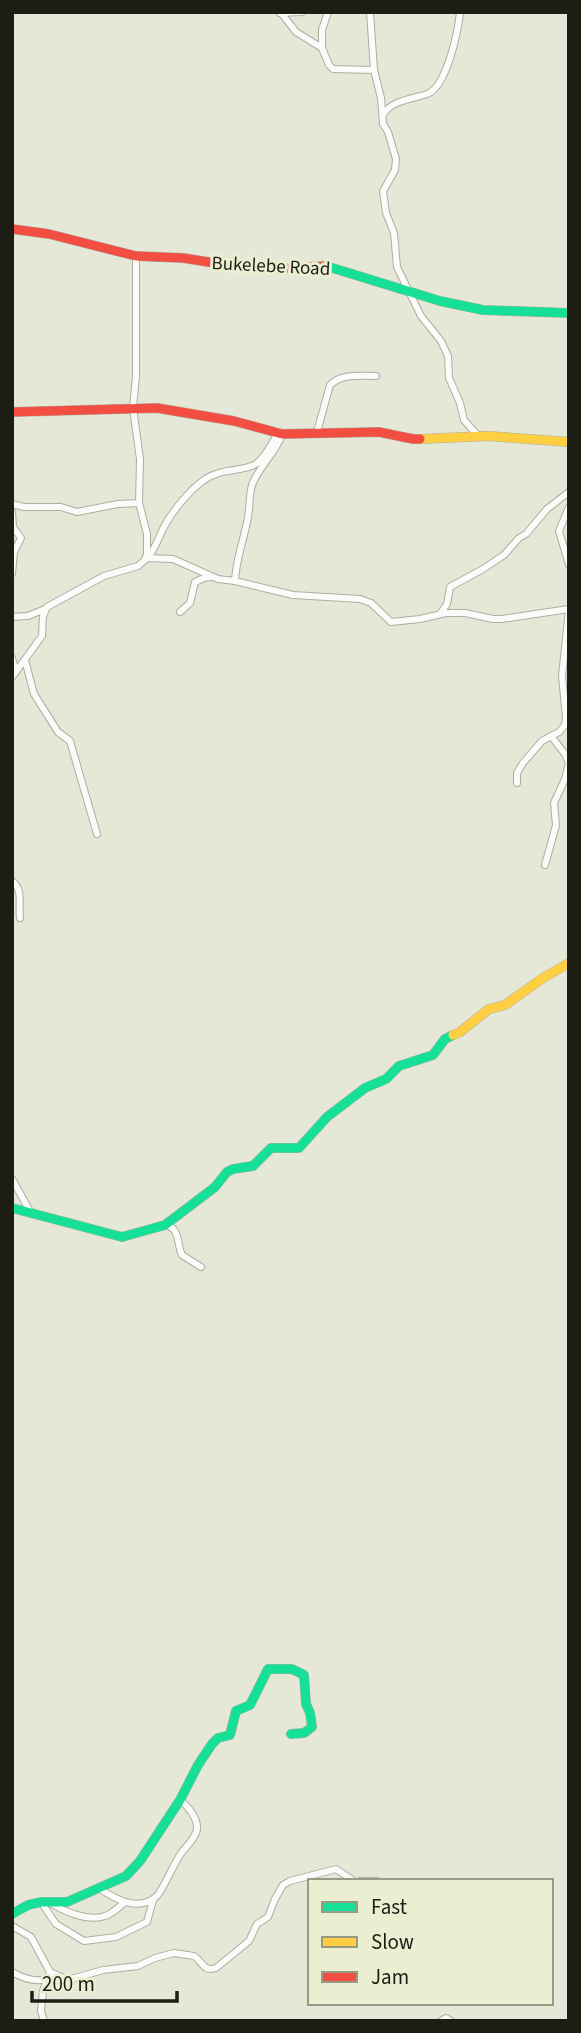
<svg xmlns="http://www.w3.org/2000/svg" width="581" height="2033" font-family="'Source Sans 3',sans-serif">
<style>
.lines{fill:none;stroke-linecap:round;stroke-linejoin:round}
.street-casing{stroke:#adaea1;stroke-width:8}
.fast-casing{stroke:#adaea1;stroke-width:10}
.slow-casing{stroke:#adaea1;stroke-width:10}
.jam-casing{stroke:#adaea1;stroke-width:10}
.street{stroke:#fbfcf9;stroke-width:6}
.fast{stroke:#16e098;stroke-width:9}
.slow{stroke:#ffcf43;stroke-width:9}
.jam{stroke:#f24e42;stroke-width:9}
.labels{text-anchor:middle;stroke-width:6;stroke-linejoin:round;paint-order:stroke}
.street-label{font-size:19px;fill:#1c1d13;stroke:#eceed1}
</style>
<rect width="100%" height="100%" fill="#e6e8d7"/>
<g class="lines">
<g class="street-casing">
<g id="street">
<path d="M 370,12 L 374,70 L 381,98 L 383,124 L 388,132 L 396,159 L 395,170 L 383,191 L 386,213 L 394,233 L 397,267 L 421,316 L 441,341 L 448,356 L 449,378 L 460,403 L 464,420 L 478,436"/>
<path d="M 280,13 L 302,12"/>
<path d="M 282,14 L 296,32 L 322,48 L 329,65 L 333,69 L 374,70"/>
<path d="M 322,47 L 322,30 L 328,12"/>
<path d="M 383,115 C 391,100 413,99 427,94 C 447,87 458,31 460,12"/>
<path d="M 317,432 L 330,385 C 342,373 361,376 376,376"/>
<path d="M 12,504 L 24,507 L 61,507 L 77,512 L 118,504 L 139,503"/>
<path d="M 569,507 L 559,531 L 569,565"/>
<path d="M 12,512 L 13,527 L 21,538 L 14,552 L 12,573"/>
<path d="M 146,558 L 173,559 L 218,579 L 235,581 L 293,595 L 360,599 L 371,603 L 391,622 L 420,619 L 446,613 L 465,613 L 493,619 L 502,619 L 569,609"/>
<path d="M 148,558 C 156,547 159,536 165,525 C 174,509 190,490 204,480 C 220,468 242,472 256,464 C 266,457 272,443 278,433"/>
<path d="M 235,581 C 236,558 244,540 248,517 C 250,507 249,495 252,485 C 259,466 276,453 282,434"/>
<path d="M 180,612 L 190,603 L 195,582 L 204,578 L 211,577"/>
<path d="M 440,614 L 447,604 L 450,587 L 483,569 L 504,555 L 519,538 L 526,534 L 547,509 L 569,492"/>
<path d="M 12,617 L 28,616 L 45,609"/>
<path d="M 12,658 L 16,672"/>
<path d="M 25,660 L 34,694 L 58,732 L 70,741 L 97,834"/>
<path d="M 12,677 L 42,636 L 43,616 L 47,607 L 104,576 L 138,566 L 145,560 L 147,554 L 147,534 L 139,503 L 140,459 L 133,408 L 136,376 L 136,256"/>
<path d="M 517,783 L 517,773 L 523,763 L 542,741 L 559,732 L 565,725 L 566,717 L 562,676 L 569,610"/>
<path d="M 545,865 L 556,825 L 554,803 L 565,779 L 569,763 L 565,754 L 551,736"/>
<path d="M 12,881 C 24,890 18,905 20,918"/>
<path d="M 12,1179 L 31,1213"/>
<path d="M 165,1225 C 181,1228 176,1243 182,1255 L 201,1267"/>
<path d="M 360,1881 L 377,1881"/>
<path d="M 100,1889 C 117,1900 139,1912 157,1896 C 167,1883 172,1866 182,1852 C 187,1846 197,1836 197,1828 C 198,1819 187,1805 180,1800"/>
<path d="M 41,1902 L 56,1924 L 84,1941 L 116,1937 L 147,1922 L 153,1900"/>
<path d="M 49,1902 C 63,1911 88,1922 105,1916 C 112,1914 118,1908 124,1903"/>
<path d="M 12,1926 L 31,1937 L 50,1972 L 68,1980 L 103,1970 L 138,1966 L 155,1958 L 174,1953 L 194,1956 C 203,1962 203,1972 216,1968 L 249,1941 L 257,1924 L 268,1917 L 275,1899 L 283,1885 L 290,1881 L 336,1869 L 354,1881"/>
<path d="M 12,1972 C 24,1979 37,1983 50,1978"/>
<path d="M 44,2021 L 41,2011 L 43,1991 L 50,1972"/>
<path d="M 441,2021 L 446,2018 L 451,2021"/>
</g>
</g>
<g class="fast-casing">
<g id="fast">
<path d="M 326,266 L 440,301 L 483,310 L 569,313"/>
<path d="M 12,1208 L 122,1237 L 165,1225 L 215,1187 L 227,1172 L 233,1169 L 253,1166 L 271,1148 L 299,1148 L 327,1117 L 365,1088 L 386,1079 L 399,1066 L 433,1055 L 445,1039 L 453,1035"/>
<path d="M 12,1914 L 28,1905 L 41,1902 L 67,1902 L 126,1876 L 140,1861 L 180,1800 L 198,1765 L 212,1744 L 218,1738 L 230,1735 L 236,1711 L 250,1705 L 268,1669 L 292,1669 L 304,1675 L 306,1704 L 310,1713 L 312,1727 L 304,1733 L 291,1734"/>
</g>
</g>
<g class="slow-casing">
<g id="slow">
<path d="M 420,439 L 488,436 L 569,442"/>
<path d="M 453,1035 L 460,1032 L 489,1009 L 505,1005 L 543,978 L 569,963"/>
</g>
</g>
<g class="jam-casing">
<g id="jam">
<path d="M 12,229 L 49,234 L 136,256 L 183,258 L 234,266 L 279,269 L 326,266"/>
<path d="M 12,412 L 157,408 L 234,421 L 282,434 L 379,432 L 413,439 L 420,439"/>
</g>
</g>
<use href="#street" class="street"/>
<use href="#fast" class="fast"/>
<use href="#slow" class="slow"/>
<use href="#jam" class="jam"/>
</g>
<g class="labels">
<g class="street-label">
<text transform="translate(271 265) rotate(3)" y="7">Bukelebe Road</text>
</g>
</g>
<rect width="581" height="2033" fill="none" stroke="#1c1d13" stroke-width="28"/>
<rect x="308" y="1879" width="245" height="126" fill="#eceed1" stroke="#999a85" stroke-width="2"/>
<rect x="322" y="1902" width="35" height="10" fill="#16e098" stroke="#999a85" stroke-width="2"/>
<text x="371" y="1914" font-size="21" fill="#1c1d13">Fast</text>
<rect x="322" y="1937" width="35" height="10" fill="#ffcf43" stroke="#999a85" stroke-width="2"/>
<text x="371" y="1949" font-size="21" fill="#1c1d13">Slow</text>
<rect x="322" y="1972" width="35" height="10" fill="#f24e42" stroke="#999a85" stroke-width="2"/>
<text x="371" y="1984" font-size="21" fill="#1c1d13">Jam</text>
<path d="M32 1991v10h145v-10" fill="none" stroke="#1c1d13" stroke-width="3.5"/>
<text x="42" y="1991" font-size="21" fill="#1c1d13" stroke="#eceed1" stroke-width="5" paint-order="stroke">200 m</text>
</svg>
